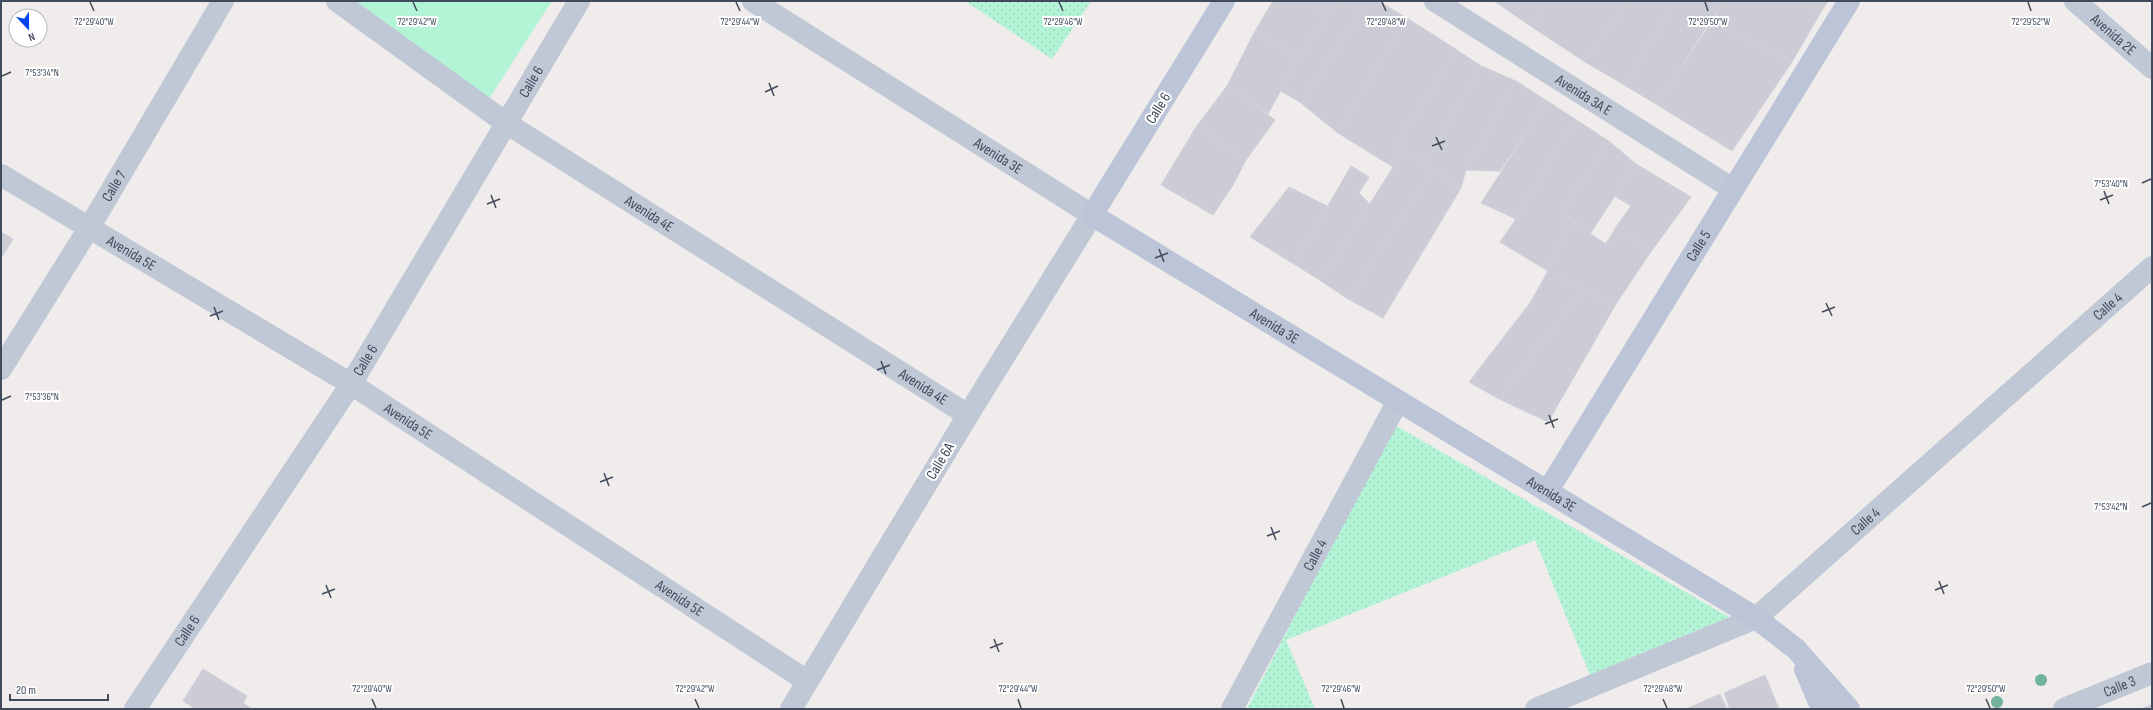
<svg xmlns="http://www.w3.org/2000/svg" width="2153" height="710" font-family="'Sofia Sans Condensed',sans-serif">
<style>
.grass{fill:#b3f4d7}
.park{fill:url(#park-dots)}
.building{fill:#cbccd5;stroke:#cfd0d9}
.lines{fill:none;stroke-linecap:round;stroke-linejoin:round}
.street{stroke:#c0c8d6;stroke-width:22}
.secondary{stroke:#bcc5d8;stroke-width:22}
.tree{fill:#72b39c}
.ticks{fill:none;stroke:#424b5c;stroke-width:1.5}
.labels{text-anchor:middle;stroke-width:4;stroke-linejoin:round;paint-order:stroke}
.street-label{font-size:15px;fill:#424b5c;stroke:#fff}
.ticks-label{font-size:10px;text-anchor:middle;fill:#424b5c;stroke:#fff;stroke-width:4;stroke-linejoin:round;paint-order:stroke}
</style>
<defs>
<pattern id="park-dots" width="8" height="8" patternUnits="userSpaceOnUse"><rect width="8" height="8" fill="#b3f4d7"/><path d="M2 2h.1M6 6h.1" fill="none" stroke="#9bd3bb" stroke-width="1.8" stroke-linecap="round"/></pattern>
</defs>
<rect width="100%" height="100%" fill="#efeceb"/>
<path class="grass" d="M 327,1 L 552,1 L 487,102 Z"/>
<g class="park">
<path d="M 965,1 L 1091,1 L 1052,59 Z"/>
<path d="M 1393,424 L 1729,617 L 1590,675 L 1535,540 L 1286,640 L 1315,709 L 1247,709 Z"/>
</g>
<g class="building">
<path d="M 1273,1 L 1306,1 L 1329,15 L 1298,59 L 1255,31 Z"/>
<path d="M 1306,1 L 1338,1 L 1329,15 Z"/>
<path d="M 1338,1 L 1369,1 L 1301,103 L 1281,91 L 1298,59 Z"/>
<path d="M 1369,1 L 1378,1 L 1407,18 L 1338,133 L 1301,103 Z"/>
<path d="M 1494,1 L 1549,1 L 1532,27 Z"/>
<path d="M 1549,1 L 1627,1 L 1585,62 L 1532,27 Z"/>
<path d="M 1627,1 L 1674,1 L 1626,86 L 1585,62 Z"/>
<path d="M 1674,1 L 1724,1 L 1656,104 L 1626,86 Z"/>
<path d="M 1724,1 L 1804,1 L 1821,12 L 1792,62 L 1712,22 Z"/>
<path d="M 1804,1 L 1828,1 L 1821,12 Z"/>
<path d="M 1407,18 L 1457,50 L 1397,143 L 1404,150 L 1393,167 L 1338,133 Z"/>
<path d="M 1712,22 L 1792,62 L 1732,151 L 1656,104 Z"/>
<path d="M 1255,31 L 1298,59 L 1268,114 L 1227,86 Z"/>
<path d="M 1457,50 L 1481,66 L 1425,165 L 1404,150 L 1397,143 Z"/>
<path d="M 1481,66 L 1516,81 L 1466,170 L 1461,188 L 1425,165 Z"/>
<path d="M 1516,81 L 1547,101 L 1500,171 L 1466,170 Z"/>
<path d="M 1227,86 L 1275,120 L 1246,160 L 1196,127 Z"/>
<path d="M 1547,101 L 1575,119 L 1516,219 L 1481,203 Z"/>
<path d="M 1575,119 L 1610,142 L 1561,212 L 1571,221 L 1548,271 L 1500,242 L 1516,219 Z"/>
<path d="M 1196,127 L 1246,160 L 1233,185 L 1213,215 L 1161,185 Z"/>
<path d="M 1610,142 L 1636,164 L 1590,234 L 1561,212 Z"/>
<path d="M 1404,150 L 1433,170 L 1348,299 L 1321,281 Z"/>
<path d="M 1636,164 L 1691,197 L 1650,253 L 1616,227 L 1631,206 L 1615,196 Z"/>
<path d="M 1351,166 L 1369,177 L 1359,193 L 1370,204 L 1321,281 L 1294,264 Z"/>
<path d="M 1433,170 L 1461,188 L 1383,318 L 1348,299 Z"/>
<path d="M 1289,187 L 1327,206 L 1294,264 L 1250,237 Z"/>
<path d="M 1571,221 L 1606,244 L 1616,227 L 1650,253 L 1616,304 L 1548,271 Z"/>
<path d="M 1,232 L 13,239 L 1,258 Z"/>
<path d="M 1548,271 L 1584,289 L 1499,399 L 1469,382 L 1530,303 Z"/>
<path d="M 1584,289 L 1616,304 L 1548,422 L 1499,399 Z"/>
<path d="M 203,669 L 247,696 L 243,703 L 252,709 L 196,709 L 183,701 Z"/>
<path d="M 1765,675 L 1779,709 L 1730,709 L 1724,693 Z"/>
<path d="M 1720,694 L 1727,709 L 1686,709 Z"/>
<path d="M 2151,705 L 2152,709 L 2141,709 Z"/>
</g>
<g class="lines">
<g class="street">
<path id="s1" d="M 337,1 L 506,123 L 968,415"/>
<path id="s2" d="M 753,1 L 1092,215 L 968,415 L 791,709"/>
<path id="s3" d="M 1435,1 L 1733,189"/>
<path id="s4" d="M 2075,1 L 2152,68"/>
<path id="s5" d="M 1,175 L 351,384 L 807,681"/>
<path id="s6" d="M 1,369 L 89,228 L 223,1"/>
<path id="s7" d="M 135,709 L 351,384 L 579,1"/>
<path id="s8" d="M 1232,709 L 1398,401"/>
<path id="s9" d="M 1536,709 L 1756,618 L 2152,267"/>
<path id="s10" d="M 2064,709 L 2152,673"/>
</g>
<g class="secondary">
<path id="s11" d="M 1224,1 L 1092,215 L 1756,618 L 1796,649 L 1849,709"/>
<path id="s12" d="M 1547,492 L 1849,1"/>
<path d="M 1805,669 L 1822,709"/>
</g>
</g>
<g class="tree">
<circle cx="2041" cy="680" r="6"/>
<circle cx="1997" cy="702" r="6"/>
</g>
<path class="ticks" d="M 90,2 L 94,11M 413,2 L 417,11M 736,2 L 740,11M 1059,2 L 1063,11M 1382,2 L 1386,11M 1705,2 L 1708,11M 2028,2 L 2031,11M 2,76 L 11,72M 769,83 L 774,96M 765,92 L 778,86M 1436,137 L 1442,150M 1432,146 L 1445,141M 2142,183 L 2151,179M 2104,191 L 2109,204M 491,195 L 496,208M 2100,200 L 2113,195M 487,204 L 500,199M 1159,249 L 1164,262M 1155,258 L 1168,253M 1826,303 L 1832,316M 214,307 L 219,320M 1822,312 L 1835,307M 210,316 L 223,311M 881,361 L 886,374M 877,370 L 890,365M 2,400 L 11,396M 1549,415 L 1554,428M 1545,424 L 1558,419M 604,473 L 609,486M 600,482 L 613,477M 2142,507 L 2151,503M 1271,527 L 1276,540M 1267,536 L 1280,531M 1939,581 L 1944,594M 326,585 L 331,598M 1935,590 L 1948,585M 322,594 L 335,589M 994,639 L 999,652M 990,648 L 1003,643M 372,699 L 376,708M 695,699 L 699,708M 1018,699 L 1021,708M 1341,699 L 1344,708M 1663,699 L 1667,708M 1986,699 L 1990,708"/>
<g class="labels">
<g class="street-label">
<text dy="5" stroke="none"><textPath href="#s4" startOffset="51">Avenida 2E</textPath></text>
<text dy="5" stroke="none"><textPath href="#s7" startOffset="742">Calle 6</textPath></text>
<text dy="5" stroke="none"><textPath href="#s3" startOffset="176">Avenida 3A E</textPath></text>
<text transform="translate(1158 108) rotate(-58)" y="5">Calle 6</text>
<text dy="5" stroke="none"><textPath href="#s2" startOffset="290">Avenida 3E</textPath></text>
<text dy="5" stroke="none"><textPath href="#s6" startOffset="215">Calle 7</textPath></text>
<text dy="5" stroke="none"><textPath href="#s1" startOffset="378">Avenida 4E</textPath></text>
<text dy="5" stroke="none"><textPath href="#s12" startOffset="289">Calle 5</textPath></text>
<text dy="5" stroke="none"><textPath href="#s5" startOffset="152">Avenida 5E</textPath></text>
<text dy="5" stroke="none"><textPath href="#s9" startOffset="708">Calle 4</textPath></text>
<text dy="5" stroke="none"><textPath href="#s11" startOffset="465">Avenida 3E</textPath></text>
<text dy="5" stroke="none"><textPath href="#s7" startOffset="418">Calle 6</textPath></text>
<text dy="5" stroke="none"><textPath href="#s1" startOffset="702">Avenida 4E</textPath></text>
<text dy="5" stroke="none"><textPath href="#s5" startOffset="476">Avenida 5E</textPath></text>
<text transform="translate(940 461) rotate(-59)" y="5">Calle 6A</text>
<text dy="5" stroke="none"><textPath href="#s11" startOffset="789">Avenida 3E</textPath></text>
<text dy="5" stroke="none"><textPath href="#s9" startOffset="384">Calle 4</textPath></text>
<text dy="5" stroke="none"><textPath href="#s8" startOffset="175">Calle 4</textPath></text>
<text dy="5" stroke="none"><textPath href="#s5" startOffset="800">Avenida 5E</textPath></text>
<text dy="5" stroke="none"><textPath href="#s7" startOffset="94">Calle 6</textPath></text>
<text dy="5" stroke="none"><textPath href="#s10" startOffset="60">Calle 3</textPath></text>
</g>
</g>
<g class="ticks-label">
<text x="94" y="25">72°29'40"W</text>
<text x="417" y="25">72°29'42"W</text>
<text x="740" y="25">72°29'44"W</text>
<text x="1063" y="25">72°29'46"W</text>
<text x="1386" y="25">72°29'48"W</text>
<text x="1708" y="25">72°29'50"W</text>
<text x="2031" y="25">72°29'52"W</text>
<text x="42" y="76">7°53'34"N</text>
<text x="2111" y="187">7°53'40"N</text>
<text x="42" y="400">7°53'36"N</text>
<text x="2111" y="510">7°53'42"N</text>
<text x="372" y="692">72°29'40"W</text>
<text x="695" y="692">72°29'42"W</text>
<text x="1018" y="692">72°29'44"W</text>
<text x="1341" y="692">72°29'46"W</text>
<text x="1663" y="692">72°29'48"W</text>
<text x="1986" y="692">72°29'50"W</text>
</g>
<rect width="2153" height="710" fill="none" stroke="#424b5c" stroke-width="4"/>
<g transform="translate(28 28) rotate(158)"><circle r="19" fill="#ffffff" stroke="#b3b7be"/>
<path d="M0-3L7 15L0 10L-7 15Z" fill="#0344f2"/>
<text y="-6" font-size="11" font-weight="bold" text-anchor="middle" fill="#424b5c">N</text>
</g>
<path d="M10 694v6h98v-6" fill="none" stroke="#424b5c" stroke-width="2"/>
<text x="16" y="694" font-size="12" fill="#424b5c" stroke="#ffffff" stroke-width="3" paint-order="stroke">20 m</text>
</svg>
